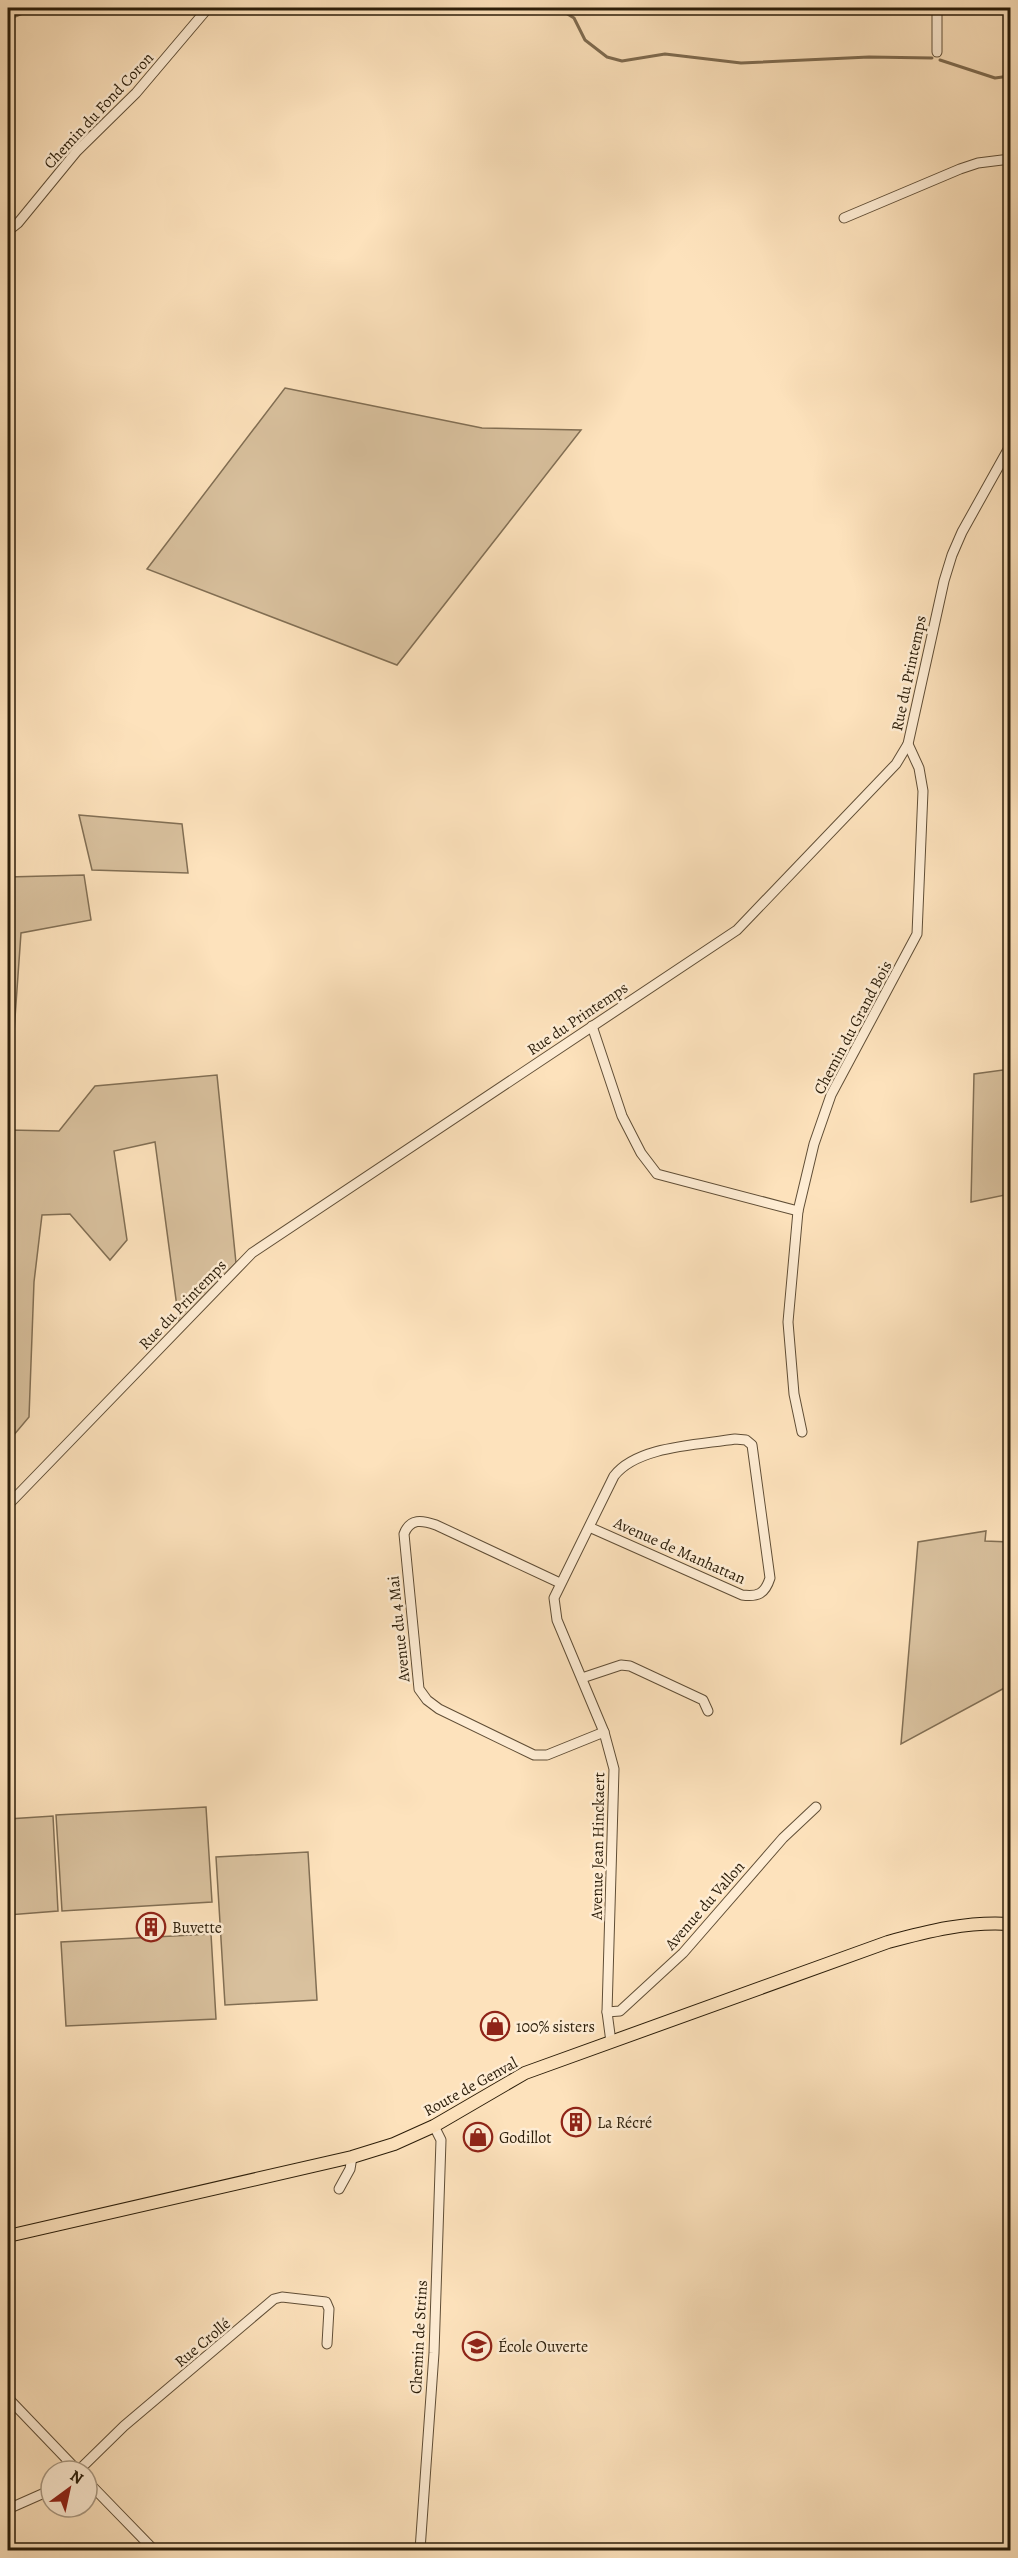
<svg xmlns="http://www.w3.org/2000/svg" width="1018" height="2558" font-family="Alegreya,serif">
<style>
.green{fill:#d9c19e;stroke:#826f54;stroke-width:1.5}
.lines{fill:none;stroke-linecap:round;stroke-linejoin:round}
.stream{stroke:#7e6b50;stroke-width:3}
.minor-casing{stroke:#604e36;stroke-width:11}
.major-casing{stroke:#2b1d09;stroke-width:14}
.minor{stroke:#feecd3;stroke-width:9}
.major{stroke:#fde2bc;stroke-width:12}
.labels{text-anchor:middle;stroke-width:5;stroke-linejoin:round;paint-order:stroke}
.street-label{font-size:16px;fill:#2b1d09;stroke:#feecd3}
.poi-label{font-size:16px;fill:#2b1d09;stroke:#feecd3;text-anchor:start}
</style>
<rect width="100%" height="100%" fill="#fde2bc"/>
<filter id="stains"><feTurbulence type="fractalNoise" baseFrequency=".00333" numOctaves="4"/><feColorMatrix values="0 0 0 0 .2 0 0 0 0 .09 0 0 0 0 .02 0 0 0 .5 -.17"/></filter>
<radialGradient id="worn" r=".72"><stop offset=".6" stop-color="#630" stop-opacity="0"/><stop offset="1" stop-color="#630" stop-opacity=".3"/></radialGradient>
<g class="green">
<path d="M 285,388 L 482,428 L 581,430 L 397,665 L 147,569 Z"/>
<path d="M 79,815 L 182,824 L 188,873 L 92,870 Z"/>
<path d="M 84,875 L 91,920 L 21,933 L 14,1032 L 8,1033 L 8,877 Z"/>
<path d="M 1010,1069 L 1010,1194 L 971,1202 L 974,1074 Z"/>
<path d="M 217,1075 L 236,1263 L 179,1322 L 155,1142 L 114,1151 L 127,1240 L 110,1260 L 70,1214 L 42,1215 L 34,1282 L 29,1417 L 8,1442 L 8,1130 L 59,1131 L 95,1086 Z"/>
<path d="M 986,1531 L 985,1541 L 1010,1542 L 1010,1685 L 901,1744 L 918,1542 Z"/>
<path d="M 206,1807 L 212,1902 L 62,1911 L 56,1815 Z"/>
<path d="M 53,1816 L 58,1911 L 8,1915 L 8,1819 Z"/>
<path d="M 308,1852 L 317,2000 L 225,2005 L 216,1857 Z"/>
<path d="M 211,1934 L 216,2019 L 66,2026 L 61,1942 Z"/>
</g>
<g class="lines">
<g class="stream">
<path d="M 533,8 L 561,10 L 574,18 L 585,40 L 607,57 L 622,61 L 665,54 L 741,63 L 869,57 L 932,58"/>
<path d="M 8,19 L 35,8"/>
<path d="M 940,60 L 995,78 L 1010,76"/>
</g>
<g class="minor-casing">
<g id="minor">
<path d="M 937,52 L 937,8"/>
<path d="M 844,218 L 960,169 L 978,163 L 1010,159"/>
<path d="M 8,231 L 18,223 L 77,151 L 136,93 L 208,8"/>
<path d="M 592,1026 L 622,1116 L 641,1153 L 657,1174 L 798,1211"/>
<path d="M 802,1432 L 794,1394 L 788,1322 L 798,1211 L 814,1144 L 831,1095 L 917,934 L 923,791 L 919,768 L 908,744"/>
<path d="M 8,1505 L 252,1253 L 737,930 L 896,764 L 908,744 L 944,581 L 952,555 L 962,532 L 1010,446"/>
<path d="M 589,1527 L 742,1595 C 758,1597 765,1594 770,1578 L 752,1445 L 746,1440 L 735,1439 C 698,1445 637,1446 614,1476 L 554,1598 L 557,1620 L 604,1732 L 614,1769 L 607,2012 L 611,2042"/>
<path d="M 560,1583 L 436,1525 C 422,1520 410,1518 404,1534 L 419,1689 L 427,1700 L 439,1709 L 534,1755 L 547,1755 L 604,1732"/>
<path d="M 582,1678 L 621,1665 L 630,1666 L 703,1700 L 708,1711"/>
<path d="M 607,2012 L 620,2011 L 683,1953 L 783,1838 L 816,1807"/>
<path d="M 339,2189 L 350,2169 L 352,2157"/>
<path d="M 8,2398 L 78,2471"/>
<path d="M 78,2471 L 124,2426 L 274,2299 L 282,2297 L 326,2302 L 329,2309 L 327,2344"/>
<path d="M 87,2481 L 154,2550"/>
<path d="M 8,2509 L 51,2490"/>
<path d="M 420,2550 L 434,2353 L 441,2140 L 434,2126"/>
</g>
</g>
<g class="major-casing">
<path id="major" d="M 8,2236 L 352,2157 L 394,2144 L 434,2126 L 525,2073 L 888,1942 C 928,1931 969,1921 1010,1924"/>
</g>
<use href="#minor" class="minor"/>
<use href="#major" class="major"/>
</g>
<defs>
<g id="building-ring" transform="scale(1.5)"><circle r="9.5" fill="#feecd3" stroke="#8f2418" stroke-width="1.5"/><path d="M-4-6H4V6H1V3H-1V6H-4ZM-2.5-4.3h1.7v1.8h-1.7ZM.8-4.3h1.7v1.8H.8ZM-2.5-1h1.7V.8h-1.7ZM.8-1h1.7V.8H.8Z" fill="#8f2418"/></g>
<g id="shop-ring" transform="scale(1.5)"><circle r="9.5" fill="#feecd3" stroke="#8f2418" stroke-width="1.5"/><path d="M-5-2.5h2.3a2.7 3.5 0 0 1 5.4 0H5L5.5 6h-11ZM-1.5-2.5h3a1.5 2.3 0 0 0-3 0Z" fill="#8f2418"/></g>
<g id="school-ring" transform="scale(1.5)"><circle r="9.5" fill="#feecd3" stroke="#8f2418" stroke-width="1.5"/><path d="M0-5L7-2L0 1L-7-2ZM-4 1L0 2.5L4 1V4Q0 6-4 4Z" fill="#8f2418"/></g>
</defs>
<g fill-rule="evenodd">
<use href="#building-ring" x="151" y="1927"/>
<use href="#shop-ring" x="495" y="2026"/>
<use href="#building-ring" x="576" y="2122"/>
<use href="#shop-ring" x="478" y="2137"/>
<use href="#school-ring" x="477" y="2346"/>
</g>
<g class="labels">
<g class="street-label">
<text transform="translate(98 110) rotate(-47)" y="6">Chemin du Fond Coron</text>
<text transform="translate(908 673) rotate(-78)" y="6">Rue du Printemps</text>
<text transform="translate(577 1018) rotate(-34)" y="6">Rue du Printemps</text>
<text transform="translate(852 1027) rotate(-62)" y="6">Chemin du Grand Bois</text>
<text transform="translate(182 1304) rotate(-46)" y="6">Rue du Printemps</text>
<text transform="translate(680 1550) rotate(24)" y="6">Avenue de Manhattan</text>
<text transform="translate(398 1629) rotate(-96)" y="6">Avenue du 4 Mai</text>
<text transform="translate(597 1846) rotate(-89)" y="6">Avenue Jean Hinckaert</text>
<text transform="translate(704 1905) rotate(-49)" y="6">Avenue du Vallon</text>
<text transform="translate(470 2086) rotate(-29)" y="6">Route de Genval</text>
<text transform="translate(418 2337) rotate(-87)" y="6">Chemin de Strins</text>
<text transform="translate(202 2342) rotate(-40)" y="6">Rue Crollé</text>
</g>
<g class="poi-label">
<text x="172" y="1933">Buvette</text>
<text x="516" y="2032">100% sisters</text>
<text x="597" y="2128">La Récré</text>
<text x="499" y="2143">Godillot</text>
<text x="498" y="2352">École Ouverte</text>
</g>
</g>
<rect width="1018" height="2558" fill="none" stroke="#fde2bc" stroke-width="30"/>
<rect x="9" y="9" width="1000" height="2540" fill="none" stroke="#2b1d09" stroke-width="3"/>
<rect x="15" y="15" width="988" height="2528" fill="none" stroke="#2b1d09" stroke-width="1.5"/>
<g transform="translate(69 2489) rotate(33)"><circle r="28" fill="#feecd3" stroke="#aa9982" stroke-width="1.5"/>
<path d="M0-4.5L10 22L0 15L-10 22Z" fill="#8f2418"/>
<text y="-9" font-size="16" font-weight="bold" text-anchor="middle" fill="#2b1d09">N</text>
</g>
<rect width="100%" height="100%" filter="url(#stains)"/>
<rect width="100%" height="100%" fill="url(#worn)"/>
</svg>
